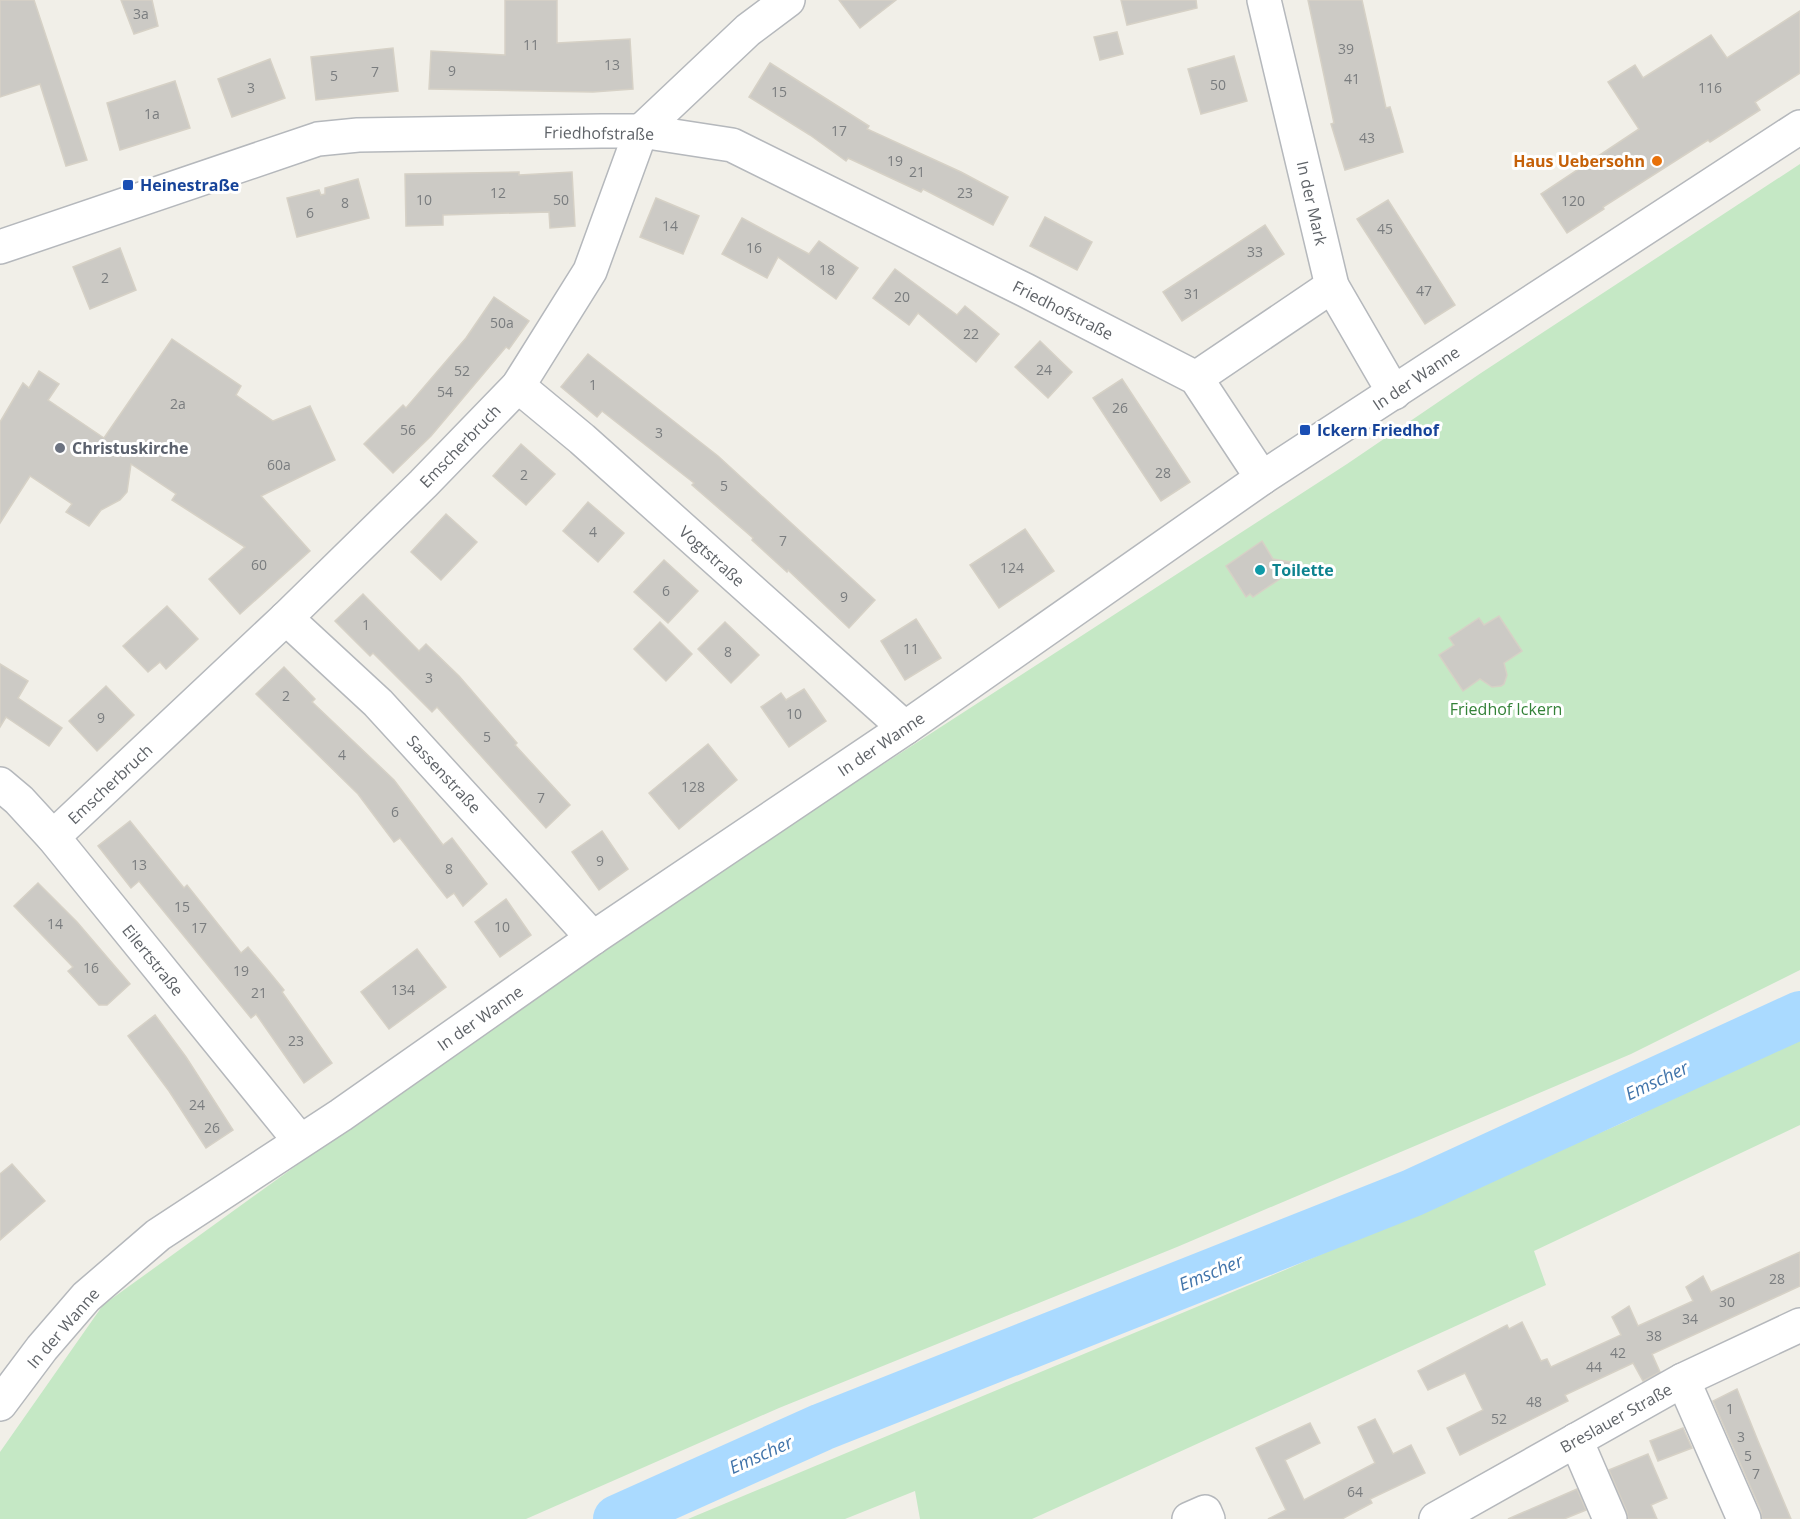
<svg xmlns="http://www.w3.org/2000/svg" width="1800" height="1519" font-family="'Open Sans',sans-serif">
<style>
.green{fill:#c5e8c5}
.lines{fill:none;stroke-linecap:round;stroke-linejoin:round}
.river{stroke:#aadaff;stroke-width:48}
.building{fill:#cccac5;stroke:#d6d1c6;stroke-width:1.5}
.minor-casing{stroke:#b5b8bc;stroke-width:36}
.minor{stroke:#fff;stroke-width:33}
.food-dot{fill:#e8710a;stroke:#fff;stroke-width:2}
.transit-dot{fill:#1a4fb4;stroke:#fff;stroke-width:2}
.worship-dot{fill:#6b7280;stroke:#fff;stroke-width:2}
.culture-dot{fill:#0f9aa8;stroke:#fff;stroke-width:2}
.labels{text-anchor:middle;stroke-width:6;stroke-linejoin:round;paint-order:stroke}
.number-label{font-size:14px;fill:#7a7d7f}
.street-label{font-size:16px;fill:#5f6368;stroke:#fff}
.food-label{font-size:16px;font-weight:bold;fill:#c56008;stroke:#fff;text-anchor:end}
.transit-label{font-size:16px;font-weight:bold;fill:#164399;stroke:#fff;text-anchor:start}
.worship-label{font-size:16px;font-weight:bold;fill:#5b616d;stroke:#fff;text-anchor:start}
.culture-label{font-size:16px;font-weight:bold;fill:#0d838f;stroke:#fff;text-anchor:start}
.park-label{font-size:16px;fill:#348238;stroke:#fff}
.water-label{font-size:18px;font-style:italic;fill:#4174aa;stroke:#fff}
</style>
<rect width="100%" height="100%" fill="#f1efe8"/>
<g class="green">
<path d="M 1800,164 L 1800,970 L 1631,1054 L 1177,1247 L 779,1408 L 526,1519 L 0,1519 L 0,1452 L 103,1305 L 584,958 L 1347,464 L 1481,373 Z"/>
<path d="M 1800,1034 L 1800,1125 L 1534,1251 L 1546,1285 L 1032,1519 L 920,1519 L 915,1491 L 845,1519 L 688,1519 L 1285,1270 L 1627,1121 Z"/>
</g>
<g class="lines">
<path class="river" d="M 617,1519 L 822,1427 L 1412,1193 L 1800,1015"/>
</g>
<g class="building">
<path d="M 0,0 L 34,0 L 87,160 L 66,166 L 40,84 L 0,97 Z"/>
<path d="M 121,0 L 152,0 L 158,26 L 134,34 Z"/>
<path d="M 505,0 L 557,0 L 557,43 L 630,39 L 633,89 L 593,92 L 429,89 L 431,51 L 505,55 Z"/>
<path d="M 839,0 L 896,0 L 860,28 Z"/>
<path d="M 1121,0 L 1196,0 L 1197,8 L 1127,25 Z"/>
<path d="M 1308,0 L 1362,0 L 1386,108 L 1390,107 L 1403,152 L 1345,170 L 1331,124 L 1334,123 Z"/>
<path d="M 1800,11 L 1800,73 L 1755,102 L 1760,110 L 1710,142 L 1708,140 L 1603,207 L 1604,209 L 1567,233 L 1541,194 L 1639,129 L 1608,82 L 1635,65 L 1643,78 L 1711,35 L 1727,58 Z"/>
<path d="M 1117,32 L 1123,54 L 1100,60 L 1094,37 Z"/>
<path d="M 393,48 L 398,91 L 316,100 L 311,57 Z"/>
<path d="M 1234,56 L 1247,101 L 1201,114 L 1188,69 Z"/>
<path d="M 270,59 L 285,98 L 232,117 L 218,79 Z"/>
<path d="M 770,63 L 869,126 L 867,129 L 961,172 L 1008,197 L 993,225 L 923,189 L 921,192 L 848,158 L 846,161 L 810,135 L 749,97 Z"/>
<path d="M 175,81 L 190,128 L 120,150 L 107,103 Z"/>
<path d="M 519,172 L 519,175 L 572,172 L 575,226 L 550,228 L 549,212 L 443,215 L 443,225 L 406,226 L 405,174 Z"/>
<path d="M 358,179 L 369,218 L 297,237 L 287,198 L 319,190 L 321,195 L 325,194 L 325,188 Z"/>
<path d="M 656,198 L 699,216 L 683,254 L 640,237 Z"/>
<path d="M 1388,200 L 1455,305 L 1425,324 L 1357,219 Z"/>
<path d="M 1045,217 L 1092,242 L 1077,270 L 1030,246 Z"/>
<path d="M 742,218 L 809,254 L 819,241 L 858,268 L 836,299 L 778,257 L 767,278 L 722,254 Z"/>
<path d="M 1265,225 L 1284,254 L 1182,321 L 1163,292 Z"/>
<path d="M 120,248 L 136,290 L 90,309 L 73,267 Z"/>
<path d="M 895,269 L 957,315 L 965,306 L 999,334 L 976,362 L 918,313 L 909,325 L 873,298 Z"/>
<path d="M 494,297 L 529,321 L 509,349 L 506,347 L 431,436 L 393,473 L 364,444 L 403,405 L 406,408 L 466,338 Z"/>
<path d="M 172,339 L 241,386 L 236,395 L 273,421 L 310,406 L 335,460 L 261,496 L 310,551 L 240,614 L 209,579 L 245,547 L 172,500 L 176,494 L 131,464 L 127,492 L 120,500 L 101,510 L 89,526 L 66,512 L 72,504 L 30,476 L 0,523 L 0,422 L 23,383 L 29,388 L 39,371 L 59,384 L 48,400 L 104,438 Z"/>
<path d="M 1040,341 L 1072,372 L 1048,398 L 1015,367 Z"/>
<path d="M 588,354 L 718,456 L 875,600 L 849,628 L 788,570 L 787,572 L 752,540 L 753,538 L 692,485 L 694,483 L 602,411 L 597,417 L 561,387 Z"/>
<path d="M 1122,379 L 1190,482 L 1161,501 L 1093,398 Z"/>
<path d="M 521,444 L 555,474 L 526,505 L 493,476 Z"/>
<path d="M 588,502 L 624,533 L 598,562 L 563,531 Z"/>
<path d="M 446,514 L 477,542 L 441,580 L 411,552 Z"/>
<path d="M 1025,529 L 1054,571 L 999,608 L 970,565 Z"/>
<path d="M 1262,541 L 1273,559 L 1302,564 L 1253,597 L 1250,594 L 1246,597 L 1226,566 Z"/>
<path d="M 664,560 L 698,591 L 668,623 L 634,592 Z"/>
<path d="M 363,594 L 419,651 L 426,644 L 459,676 L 517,743 L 515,745 L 570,805 L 546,828 L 437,707 L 432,712 L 373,653 L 370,656 L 335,621 Z"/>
<path d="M 167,606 L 198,639 L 166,669 L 160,662 L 148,672 L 123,646 Z"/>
<path d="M 1499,616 L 1522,651 L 1504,663 L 1507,675 L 1504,684 L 1501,686 L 1492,687 L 1480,679 L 1463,691 L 1439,655 L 1454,645 L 1449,638 L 1479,618 L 1484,625 Z"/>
<path d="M 916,619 L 941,658 L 905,680 L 881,641 Z"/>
<path d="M 660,622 L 692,654 L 666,681 L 634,649 Z"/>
<path d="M 725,622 L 759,655 L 731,683 L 698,649 Z"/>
<path d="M 0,664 L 28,681 L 18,698 L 62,728 L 49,746 L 6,717 L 0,727 Z"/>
<path d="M 284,667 L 315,699 L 312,702 L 394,780 L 443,845 L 452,838 L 487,884 L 463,906 L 454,893 L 447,898 L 400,838 L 394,842 L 358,794 L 256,694 Z"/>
<path d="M 106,686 L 134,715 L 97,751 L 69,721 Z"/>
<path d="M 804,689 L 826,721 L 789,747 L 761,707 L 781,693 L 786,700 Z"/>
<path d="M 708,744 L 737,780 L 679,829 L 649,793 Z"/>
<path d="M 130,821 L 184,888 L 187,885 L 241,953 L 248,947 L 266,968 L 284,990 L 282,992 L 332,1063 L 304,1083 L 256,1014 L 251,1018 L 139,881 L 131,888 L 98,846 Z"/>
<path d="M 602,831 L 628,869 L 599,890 L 572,852 Z"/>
<path d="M 38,883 L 77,922 L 130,984 L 107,1005 L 99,1005 L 68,971 L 73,967 L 14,906 Z"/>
<path d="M 506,899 L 531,935 L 500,957 L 475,922 Z"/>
<path d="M 417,949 L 446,987 L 389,1029 L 361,992 Z"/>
<path d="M 155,1015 L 186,1057 L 233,1130 L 206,1148 L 169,1091 L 128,1036 Z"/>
<path d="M 12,1164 L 45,1201 L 0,1240 L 0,1174 Z"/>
<path d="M 1800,1252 L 1800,1286 L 1652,1354 L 1660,1372 L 1643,1381 L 1633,1363 L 1565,1395 L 1568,1401 L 1460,1455 L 1447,1428 L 1483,1410 L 1465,1373 L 1428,1390 L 1418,1371 L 1507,1325 L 1509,1329 L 1522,1322 L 1541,1361 L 1547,1359 L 1551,1367 L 1621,1335 L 1612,1317 L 1629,1306 L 1638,1326 L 1693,1301 L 1686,1287 L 1703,1276 L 1711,1292 Z"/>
<path d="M 1737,1389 L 1758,1441 L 1791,1519 L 1762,1519 L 1761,1511 L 1713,1401 Z"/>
<path d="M 1375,1419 L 1393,1454 L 1411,1445 L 1425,1473 L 1370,1499 L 1372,1503 L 1342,1519 L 1268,1519 L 1286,1510 L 1256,1448 L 1310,1423 L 1320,1443 L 1285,1460 L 1304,1500 L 1375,1463 L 1358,1427 Z"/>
<path d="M 1683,1428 L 1692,1448 L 1658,1461 L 1650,1441 Z"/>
<path d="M 1648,1454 L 1667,1498 L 1651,1505 L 1657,1519 L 1628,1519 L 1627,1512 L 1609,1470 Z"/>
<path d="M 1577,1489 L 1586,1510 L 1564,1519 L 1508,1519 Z"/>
</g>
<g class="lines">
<g class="minor-casing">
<g id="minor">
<path d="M 1264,0 L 1332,286 L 1394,393"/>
<path d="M 0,247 L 318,139 L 358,135 L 601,131 L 641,131 L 732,145 L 1025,290 L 1196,378 L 1262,478"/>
<path d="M 1196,378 L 1332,286"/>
<path d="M 518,386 L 582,439 L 905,728"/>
<path d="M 286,618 L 378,703 L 593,938"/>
<path d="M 0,784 L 19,800 L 53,837 L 300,1141"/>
<path d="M 53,837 L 286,618 L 423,484 L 518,386 L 590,271 L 641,131 L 748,30 L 788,0"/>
<path d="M 1683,1380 L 1744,1519"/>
<path d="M 0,1404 L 42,1348 L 86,1297 L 158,1235 L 341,1115 L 593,938 L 905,728 L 1262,478 L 1800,127"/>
<path d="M 1576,1440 L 1610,1519"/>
<path d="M 1189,1519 L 1205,1512 L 1208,1519"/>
<path d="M 1436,1519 L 1683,1380 L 1800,1325"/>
</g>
</g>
<use href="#minor" class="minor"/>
</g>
<circle class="food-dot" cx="1657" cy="161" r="6"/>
<g class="transit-dot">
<rect x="122" y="179" width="12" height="12" rx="3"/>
<rect x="1299" y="424" width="12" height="12" rx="3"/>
</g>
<circle class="worship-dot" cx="60" cy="448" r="6"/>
<circle class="culture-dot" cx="1260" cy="570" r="6"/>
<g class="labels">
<g class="number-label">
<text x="141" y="19">3a</text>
<text x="531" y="50">11</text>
<text x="1346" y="54">39</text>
<text x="612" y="70">13</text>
<text x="452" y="76">9</text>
<text x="375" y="77">7</text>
<text x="334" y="81">5</text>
<text x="1352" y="84">41</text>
<text x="1218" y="90">50</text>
<text x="251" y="93">3</text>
<text x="1710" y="93">116</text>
<text x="779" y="97">15</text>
<text x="152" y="119">1a</text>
<text x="839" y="136">17</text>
<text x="1367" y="143">43</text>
<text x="895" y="166">19</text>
<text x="917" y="177">21</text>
<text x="498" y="198">12</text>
<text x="965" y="198">23</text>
<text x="424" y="205">10</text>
<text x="561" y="205">50</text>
<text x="1573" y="206">120</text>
<text x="345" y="208">8</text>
<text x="310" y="218">6</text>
<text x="670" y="231">14</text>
<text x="1385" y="234">45</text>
<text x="754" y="253">16</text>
<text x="1255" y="257">33</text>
<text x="827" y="275">18</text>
<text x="105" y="283">2</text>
<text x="1424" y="296">47</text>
<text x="1192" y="299">31</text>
<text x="902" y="302">20</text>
<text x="502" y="328">50a</text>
<text x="971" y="339">22</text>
<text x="1044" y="375">24</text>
<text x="462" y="376">52</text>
<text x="593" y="390">1</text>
<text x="445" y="397">54</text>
<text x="178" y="409">2a</text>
<text x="1120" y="413">26</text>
<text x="408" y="435">56</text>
<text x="659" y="438">3</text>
<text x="279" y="470">60a</text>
<text x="1163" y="478">28</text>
<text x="524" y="480">2</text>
<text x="724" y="491">5</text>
<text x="593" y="537">4</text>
<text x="783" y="546">7</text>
<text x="259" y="570">60</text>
<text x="1012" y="573">124</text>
<text x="666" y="596">6</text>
<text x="844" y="602">9</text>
<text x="366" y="630">1</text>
<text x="911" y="654">11</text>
<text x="728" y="657">8</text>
<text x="429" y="683">3</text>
<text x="286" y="701">2</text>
<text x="794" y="719">10</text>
<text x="101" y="723">9</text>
<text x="487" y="742">5</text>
<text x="342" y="760">4</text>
<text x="693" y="792">128</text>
<text x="541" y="803">7</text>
<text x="395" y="817">6</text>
<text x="600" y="866">9</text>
<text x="139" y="870">13</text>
<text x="449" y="874">8</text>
<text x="182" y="912">15</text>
<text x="55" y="929">14</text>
<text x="502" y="932">10</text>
<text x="199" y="933">17</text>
<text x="91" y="973">16</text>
<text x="241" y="976">19</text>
<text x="403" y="995">134</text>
<text x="259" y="998">21</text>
<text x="296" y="1046">23</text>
<text x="197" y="1110">24</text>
<text x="212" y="1133">26</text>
<text x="1777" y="1284">28</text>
<text x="1727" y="1307">30</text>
<text x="1690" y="1324">34</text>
<text x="1654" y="1341">38</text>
<text x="1618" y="1358">42</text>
<text x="1594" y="1372">44</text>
<text x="1534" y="1407">48</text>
<text x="1730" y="1414">1</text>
<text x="1499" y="1424">52</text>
<text x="1741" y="1442">3</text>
<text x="1748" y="1461">5</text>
<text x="1756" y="1479">7</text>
<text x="1355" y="1497">64</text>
</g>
<g class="street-label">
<text transform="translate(599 133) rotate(1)" y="6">Friedhofstraße</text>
<text transform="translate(1312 203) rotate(77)" y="6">In der Mark</text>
<text transform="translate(1063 310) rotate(27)" y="6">Friedhofstraße</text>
<text transform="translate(1416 378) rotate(-34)" y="6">In der Wanne</text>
<text transform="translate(460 446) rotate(-46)" y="6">Emscherbruch</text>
<text transform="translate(712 556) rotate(42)" y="6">Vogtstraße</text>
<text transform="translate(881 744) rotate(-34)" y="6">In der Wanne</text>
<text transform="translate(444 774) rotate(47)" y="6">Sassenstraße</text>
<text transform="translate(110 784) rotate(-43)" y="6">Emscherbruch</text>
<text transform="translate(153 960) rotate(51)" y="6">Eilertstraße</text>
<text transform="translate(480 1018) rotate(-35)" y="6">In der Wanne</text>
<text transform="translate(63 1328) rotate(-49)" y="6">In der Wanne</text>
<text transform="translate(1616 1418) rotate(-29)" y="6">Breslauer Straße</text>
</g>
<g class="food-label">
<text x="1645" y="167">Haus Uebersohn</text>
</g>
<g class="transit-label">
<text x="140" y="191">Heinestraße</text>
<text x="1317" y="436">Ickern Friedhof</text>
</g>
<g class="worship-label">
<text x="72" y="454">Christuskirche</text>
</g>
<g class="culture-label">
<text x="1272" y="576">Toilette</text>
</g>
<g class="park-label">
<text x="1506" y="715">Friedhof Ickern</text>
</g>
<g class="water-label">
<text transform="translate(1657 1081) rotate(-25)" y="6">Emscher</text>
<text transform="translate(1211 1273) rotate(-22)" y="6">Emscher</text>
<text transform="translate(761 1455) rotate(-24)" y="6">Emscher</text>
</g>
</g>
</svg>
